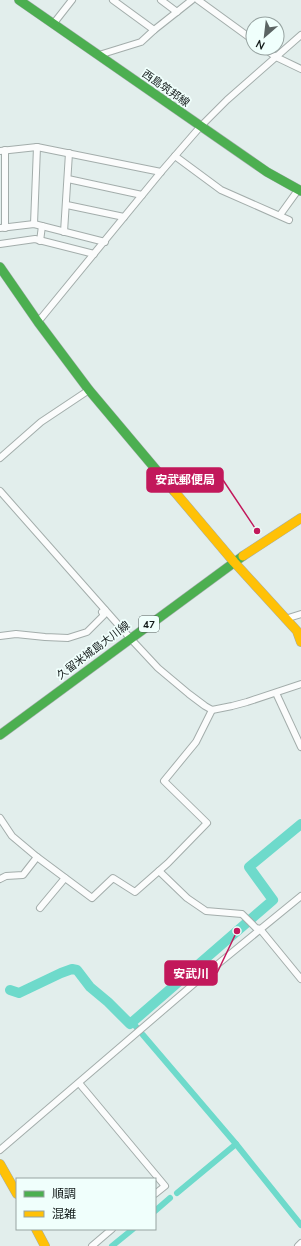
<svg xmlns="http://www.w3.org/2000/svg" width="301" height="1246" font-family="'Nunito Sans','Noto Sans JP',sans-serif">
<style>
.lines{fill:none;stroke-linecap:round;stroke-linejoin:round}
.canal{stroke:#6edacb;stroke-width:6}
.river{stroke:#6edacb;stroke-width:10}
.street-casing{stroke:#a3adab;stroke-width:8}
.fast-casing{stroke:#a3adab;stroke-width:10}
.slow-casing{stroke:#a3adab;stroke-width:10}
.street{stroke:#fbfcfc;stroke-width:6}
.fast{stroke:#4caf50;stroke-width:9}
.slow{stroke:#ffc107;stroke-width:9}
.labels{text-anchor:middle;stroke-width:3.5;stroke-linejoin:round;paint-order:stroke}
.shield{fill:#f0fffc;stroke:#555f5d;stroke-width:1}
.shield-label{font-size:10px;font-weight:bold;fill:#121a19}
.street-label{font-size:11px;fill:#121a19;stroke:#f0fffc}
.leader{fill:none;stroke:#c2185b;stroke-width:1.5}
.callout-dot{fill:#c2185b;stroke:#f0fffc;stroke-width:1.5}
.callout{fill:#c2185b;stroke:#c2185b;stroke-width:1.5}
.callout-label{font-size:12px;text-anchor:middle;font-weight:bold;fill:#fff}
</style>
<rect width="100%" height="100%" fill="#e2eeec"/>
<g class="lines">
<g class="canal">
<path d="M 132,1022 L 138,1029"/>
<path d="M 143,1035 L 236,1144 L 301,1225"/>
<path d="M 177,1193 L 236,1144"/>
<path d="M 155,1211 L 170,1198"/>
<path d="M 112,1246 L 133,1229"/>
</g>
<path class="river" d="M 10,990 L 19,993 L 61,973 L 72,969 L 77,970 L 90,987 L 108,1002 L 130,1024 L 273,900 L 249,867 L 301,824"/>
<g class="street-casing">
<g id="street">
<path d="M 113,0 L 154,30"/>
<path d="M 161,0 L 177,12"/>
<path d="M 198,0 L 253,40"/>
<path d="M 54,23 L 72,0"/>
<path d="M 264,48 L 276,57 L 301,69"/>
<path d="M 99,55 L 141,42 L 154,30 L 192,0"/>
<path d="M 5,150 L 5,228"/>
<path d="M 0,151 L 37,147 L 161,172"/>
<path d="M 175,156 L 221,190 L 289,220"/>
<path d="M 68,179 L 142,195"/>
<path d="M 67,205 L 124,217"/>
<path d="M 280,215 L 298,190"/>
<path d="M 34,224 L 37,147"/>
<path d="M 0,228 L 34,224 L 105,242"/>
<path d="M 64,232 L 69,153"/>
<path d="M 40,241 L 42,226"/>
<path d="M 0,244 L 35,239 L 94,254"/>
<path d="M 38,322 L 161,172 L 200,127 L 227,100 L 301,35"/>
<path d="M 0,458 L 41,422 L 89,390"/>
<path d="M 0,491 L 130,638 L 158,668 L 189,694 L 205,706 L 212,710 L 232,706 L 247,702 L 301,684"/>
<path d="M 285,619 L 301,614"/>
<path d="M 0,636 L 16,634 L 45,637 L 68,638 L 87,632 L 104,615 L 102,612 L 105,610"/>
<path d="M 276,693 L 301,747"/>
<path d="M 0,818 L 12,836 L 37,857 L 92,898 L 113,878 L 135,892 L 168,863 L 207,823 L 164,781 L 196,742 L 212,710"/>
<path d="M 159,871 L 187,898 L 206,911 L 242,914 L 256,928 L 260,929 L 301,979"/>
<path d="M 0,879 L 6,876 L 23,875 L 37,857"/>
<path d="M 40,908 L 65,878"/>
<path d="M 79,1083 L 165,1186 L 155,1194"/>
<path d="M 0,1150 L 196,982 L 301,896"/>
<path d="M 92,1246 L 112,1229"/>
<path d="M 298,1246 L 301,1243"/>
</g>
</g>
<g class="fast-casing">
<g id="fast">
<path d="M 19,0 L 267,172 L 301,191"/>
<path d="M 0,267 L 38,322 L 89,390 L 174,491"/>
<path d="M 0,735 L 243,556"/>
</g>
</g>
<g class="slow-casing">
<g id="slow">
<path d="M 174,491 L 234,562 L 297,631 L 301,642"/>
<path d="M 243,556 L 301,518"/>
<path d="M 0,1164 L 17,1194"/>
<path d="M 36,1229 L 45,1246"/>
</g>
</g>
<use href="#street" class="street"/>
<use href="#fast" class="fast"/>
<use href="#slow" class="slow"/>
</g>
<g class="labels">
<rect class="shield" x="139" y="616" width="20" height="16" rx="3"/>
<g class="shield-label">
<text x="149" y="628">47</text>
</g>
<g class="street-label">
<text transform="translate(166 88) rotate(35)" y="4">西島筑邦線</text>
<text transform="translate(93 650) rotate(-37)" y="4">久留米城島大川線</text>
</g>
</g>
<path class="leader" d="M257 531L223 480M237 931L217 973"/>
<g class="callout-dot">
<circle cx="257" cy="531" r="4"/>
<circle cx="237" cy="931" r="4"/>
</g>
<g class="callout">
<rect x="147" y="468" width="76" height="24" rx="4"/>
<rect x="165" y="961" width="52" height="24" rx="4"/>
</g>
<g class="callout-label">
<text x="185" y="484">安武郵便局</text>
<text x="191" y="978">安武川</text>
</g>
<rect x="16" y="1178" width="140" height="52" fill="#f0fffc" stroke="#97a3a1"/>
<rect x="24" y="1191" width="20" height="6" fill="#4caf50" stroke="#97a3a1"/>
<text x="52" y="1198" font-size="12" fill="#121a19">順調</text>
<rect x="24" y="1211" width="20" height="6" fill="#ffc107" stroke="#97a3a1"/>
<text x="52" y="1218" font-size="12" fill="#121a19">混雑</text>
<g transform="translate(265 36) rotate(208)"><circle r="19" fill="#f0fffc" stroke="#97a3a1"/>
<path d="M0-3L7 15L0 10L-7 15Z" fill="#5b6463"/>
<text y="-6" font-size="11" font-weight="bold" text-anchor="middle" fill="#121a19">N</text>
</g>
</svg>
